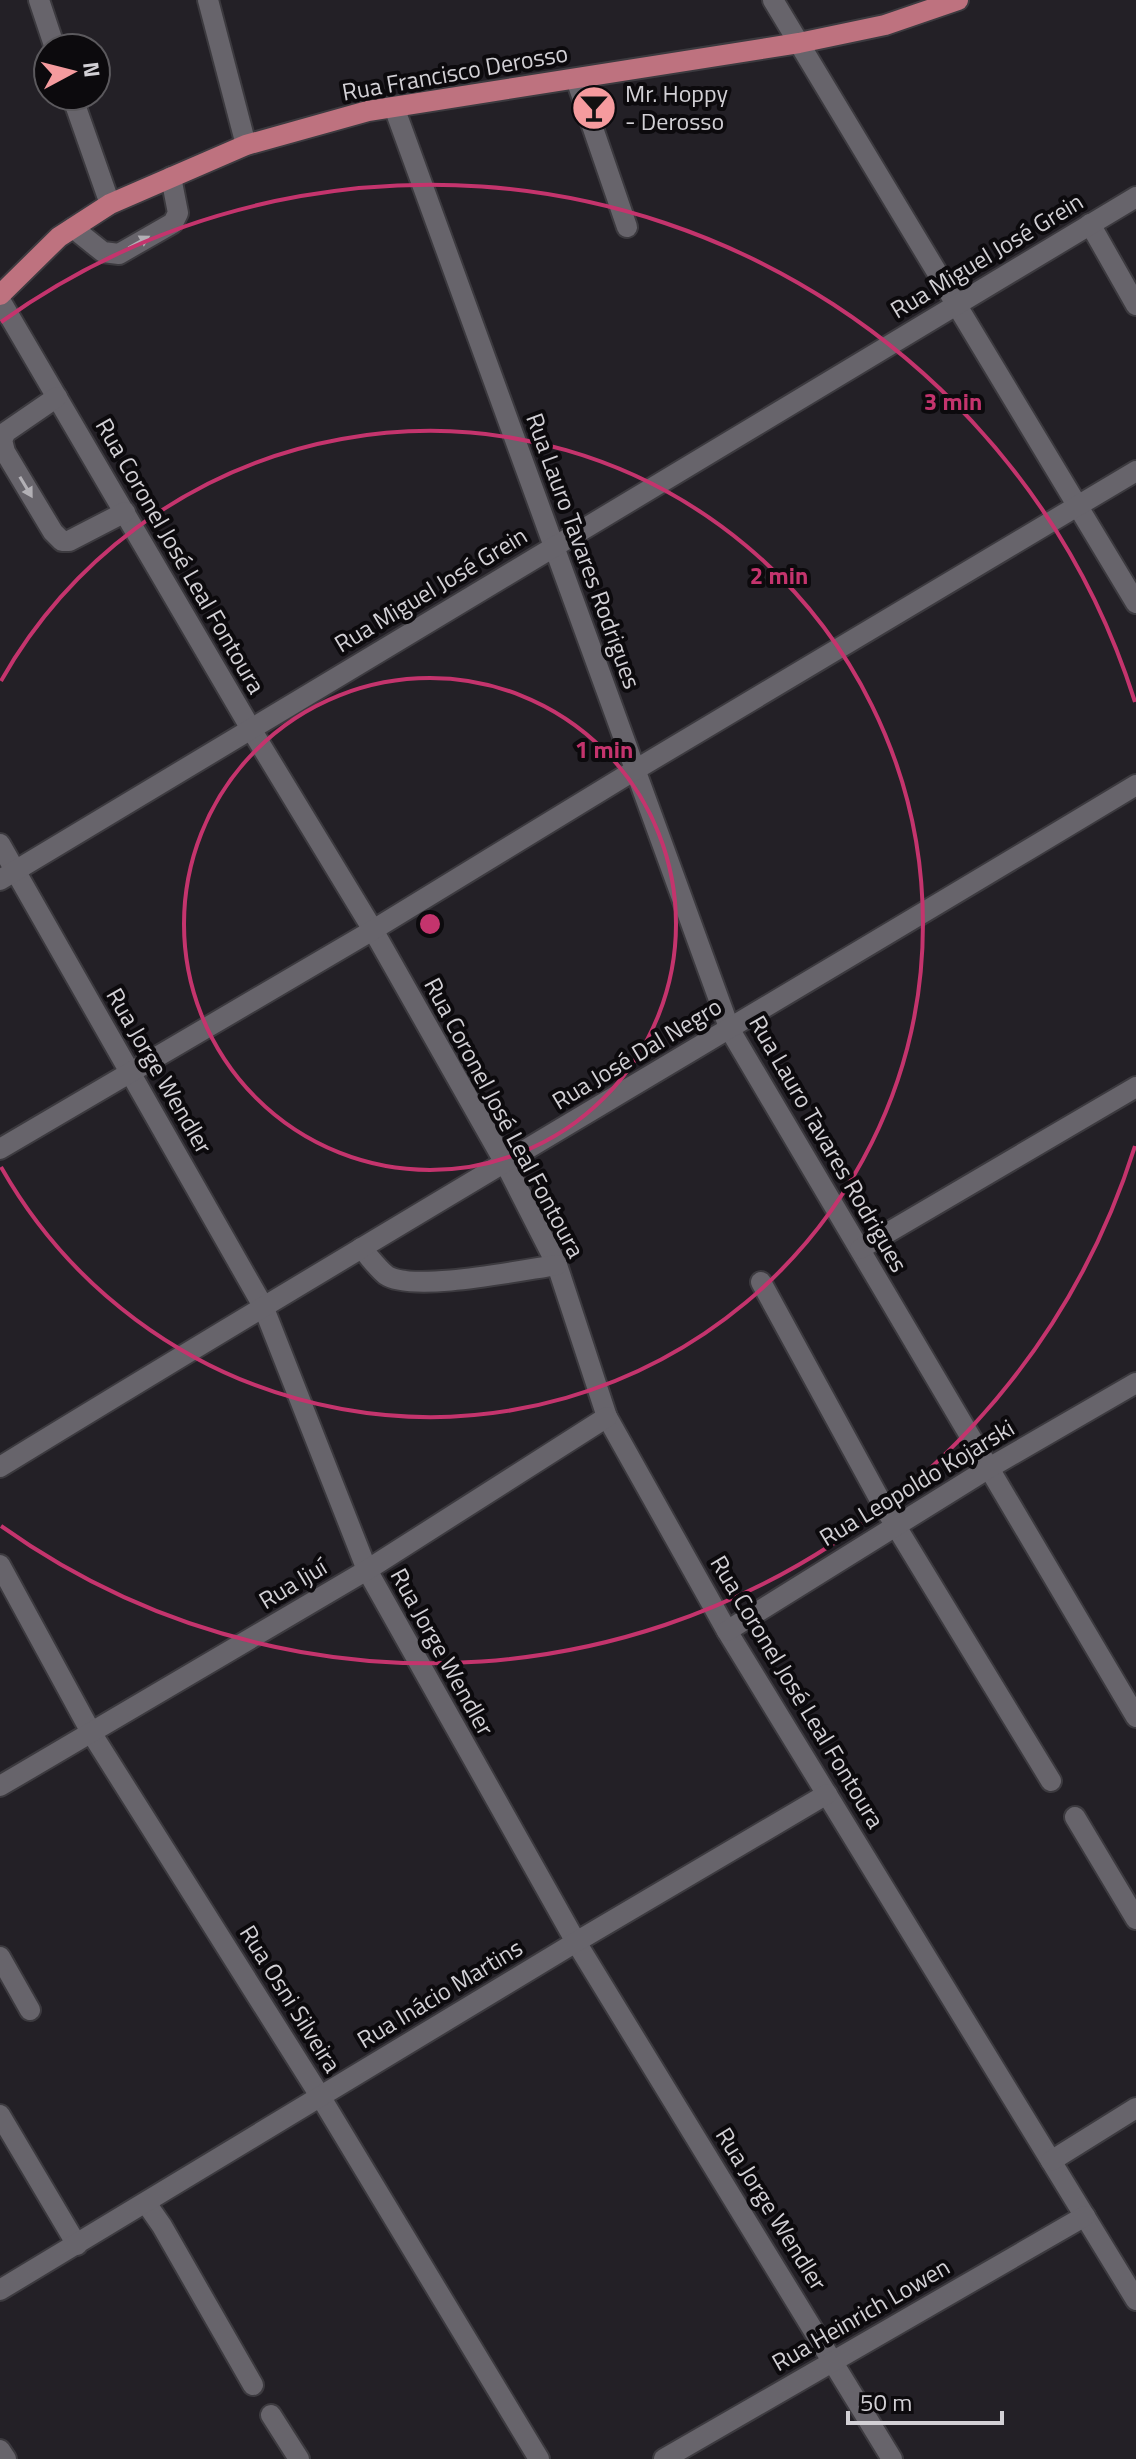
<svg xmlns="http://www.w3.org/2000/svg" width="1136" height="2459" font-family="'Titillium Web',sans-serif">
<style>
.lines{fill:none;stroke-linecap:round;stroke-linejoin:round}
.minor-casing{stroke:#3c3a3f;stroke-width:24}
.major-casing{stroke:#3c3a3f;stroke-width:24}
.minor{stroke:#67646b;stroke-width:20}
.major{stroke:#be727f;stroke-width:20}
.oneway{fill:#b2b0b5}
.ring{fill:none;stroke:#c4346d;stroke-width:4}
.labels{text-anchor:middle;stroke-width:8;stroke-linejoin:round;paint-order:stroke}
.street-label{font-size:24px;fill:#d2d0d5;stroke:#0c0a0d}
.poi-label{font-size:24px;fill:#d2d0d5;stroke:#0c0a0d;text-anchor:start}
.centre{fill:#c4346d;stroke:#0c0a0d;stroke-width:4}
.ring-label{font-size:24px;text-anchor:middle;font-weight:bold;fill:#c4346d;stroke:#0c0a0d;stroke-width:8;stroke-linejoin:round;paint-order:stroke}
</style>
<rect width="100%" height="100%" fill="#232026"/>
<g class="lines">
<g class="minor-casing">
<g id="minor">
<path d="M 39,0 L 55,48"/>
<path d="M 208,0 L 246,145"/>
<path d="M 773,0 L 1136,603"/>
<path d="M 576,79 L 627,227"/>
<path d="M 72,96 L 110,204"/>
<path d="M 394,107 L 730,1030 L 1136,1717"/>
<path d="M 1090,224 L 1136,305"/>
<path d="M 73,228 L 103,252 L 119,254 L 173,223 L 178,213 L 171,177"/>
<path d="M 0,300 L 251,729 L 373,930 L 505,1163 L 557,1265 L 607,1417 L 727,1631 L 1136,2300"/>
<path d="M 57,397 L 6,432 L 2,440 L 5,452 L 53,532 L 62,541 L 69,541 L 125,512"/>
<path d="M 0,844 L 263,1306 L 367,1570 L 576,1942 L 892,2459"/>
<path d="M 0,880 L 1136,197"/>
<path d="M 0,1149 L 373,930 L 635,770 L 1136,471"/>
<path d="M 361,1248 C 369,1256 377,1268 386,1275 C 412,1293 522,1270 557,1265"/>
<path d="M 860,1249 L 1136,1087"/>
<path d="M 761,1282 L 880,1500 L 1051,1781"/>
<path d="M 0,1467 C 376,1236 758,1013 1136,785"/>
<path d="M 0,1565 L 92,1734 L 320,2096 L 539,2459"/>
<path d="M 727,1631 L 989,1468 L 1136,1383"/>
<path d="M 0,1786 L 367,1570 L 607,1417"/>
<path d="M 1075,1817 L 1136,1919"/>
<path d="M 0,1957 L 30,2010"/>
<path d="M 0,2115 L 77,2245"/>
<path d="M 1051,2161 L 1136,2108"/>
<path d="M 146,2203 L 162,2226 L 253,2385"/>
<path d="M 0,2290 L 576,1942 L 827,1794"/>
<path d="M 271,2415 L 299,2459"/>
<path d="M 0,2450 L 6,2459"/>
<path d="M 664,2459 L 1085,2216"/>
</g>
</g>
<g class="major-casing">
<path id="major" d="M 0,295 L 59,237 L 110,204 L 246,145 L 368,111 L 799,43 L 885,25 L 958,0"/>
</g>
<use href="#minor" class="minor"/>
<use href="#major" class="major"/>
</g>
<defs><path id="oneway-solid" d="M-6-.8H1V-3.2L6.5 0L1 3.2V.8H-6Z" transform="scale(2)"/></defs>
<g class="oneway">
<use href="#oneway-solid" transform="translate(139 242) rotate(-29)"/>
<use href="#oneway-solid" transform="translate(26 487) rotate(59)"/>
</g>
<g class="ring">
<circle cx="430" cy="924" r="246"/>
<path d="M1 681A493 493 0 1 1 1 1167"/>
<path d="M1135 1146A739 739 0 0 1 1 1526M1 322A739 739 0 0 1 1135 702"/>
</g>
<defs>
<g id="bar-disc" transform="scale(2.3)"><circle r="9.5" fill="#f59b9e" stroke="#0c0a0d"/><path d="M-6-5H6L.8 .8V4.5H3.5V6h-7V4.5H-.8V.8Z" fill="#111"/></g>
</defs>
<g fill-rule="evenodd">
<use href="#bar-disc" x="594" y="108"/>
</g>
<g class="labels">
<g class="street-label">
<text transform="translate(455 73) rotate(-10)" y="8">Rua Francisco Derosso</text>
<text transform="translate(987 256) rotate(-31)" y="8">Rua Miguel José Grein</text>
<text transform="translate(583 551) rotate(70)" y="8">Rua Lauro Tavares Rodrigues</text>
<text transform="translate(180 556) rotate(60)" y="8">Rua Coronel José Leal Fontoura</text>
<text transform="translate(431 590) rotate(-31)" y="8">Rua Miguel José Grein</text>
<text transform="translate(637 1054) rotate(-31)" y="8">Rua José Dal Negro</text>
<text transform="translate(159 1071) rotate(60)" y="8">Rua Jorge Wendler</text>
<text transform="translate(504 1118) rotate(62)" y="8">Rua Coronel José Leal Fontoura</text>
<text transform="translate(828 1144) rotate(60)" y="8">Rua Lauro Tavares Rodrigues</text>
<text transform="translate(917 1483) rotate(-31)" y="8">Rua Leopoldo Kojarski</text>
<text transform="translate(293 1584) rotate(-31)" y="8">Rua Ijuí</text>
<text transform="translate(442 1652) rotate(61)" y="8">Rua Jorge Wendler</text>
<text transform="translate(797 1692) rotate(59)" y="8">Rua Coronel José Leal Fontoura</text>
<text transform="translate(440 1994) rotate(-31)" y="8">Rua Inácio Martins</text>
<text transform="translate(290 1999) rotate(58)" y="8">Rua Osni Silveira</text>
<text transform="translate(771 2209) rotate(58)" y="8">Rua Jorge Wendler</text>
<text transform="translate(861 2315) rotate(-30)" y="8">Rua Heinrich Lowen</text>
</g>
<g class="poi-label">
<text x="625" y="102">Mr. Hoppy<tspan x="625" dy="28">- Derosso</tspan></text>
</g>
</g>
<circle cx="430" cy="924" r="12" class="centre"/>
<g class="ring-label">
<text x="953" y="410">3 min</text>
<text x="779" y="584">2 min</text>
<text x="604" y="758">1 min</text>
</g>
<g transform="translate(72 72) rotate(83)"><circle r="38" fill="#0c0a0d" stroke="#5b595d" stroke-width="2"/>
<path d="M0-6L14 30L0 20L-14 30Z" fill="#f59b9e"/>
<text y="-12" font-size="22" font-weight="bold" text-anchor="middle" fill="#d2d0d5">N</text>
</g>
<path d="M848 2411v12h154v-12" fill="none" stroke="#d2d0d5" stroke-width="4"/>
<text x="860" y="2411" font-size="24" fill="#d2d0d5" stroke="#0c0a0d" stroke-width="6" paint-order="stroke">50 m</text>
</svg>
